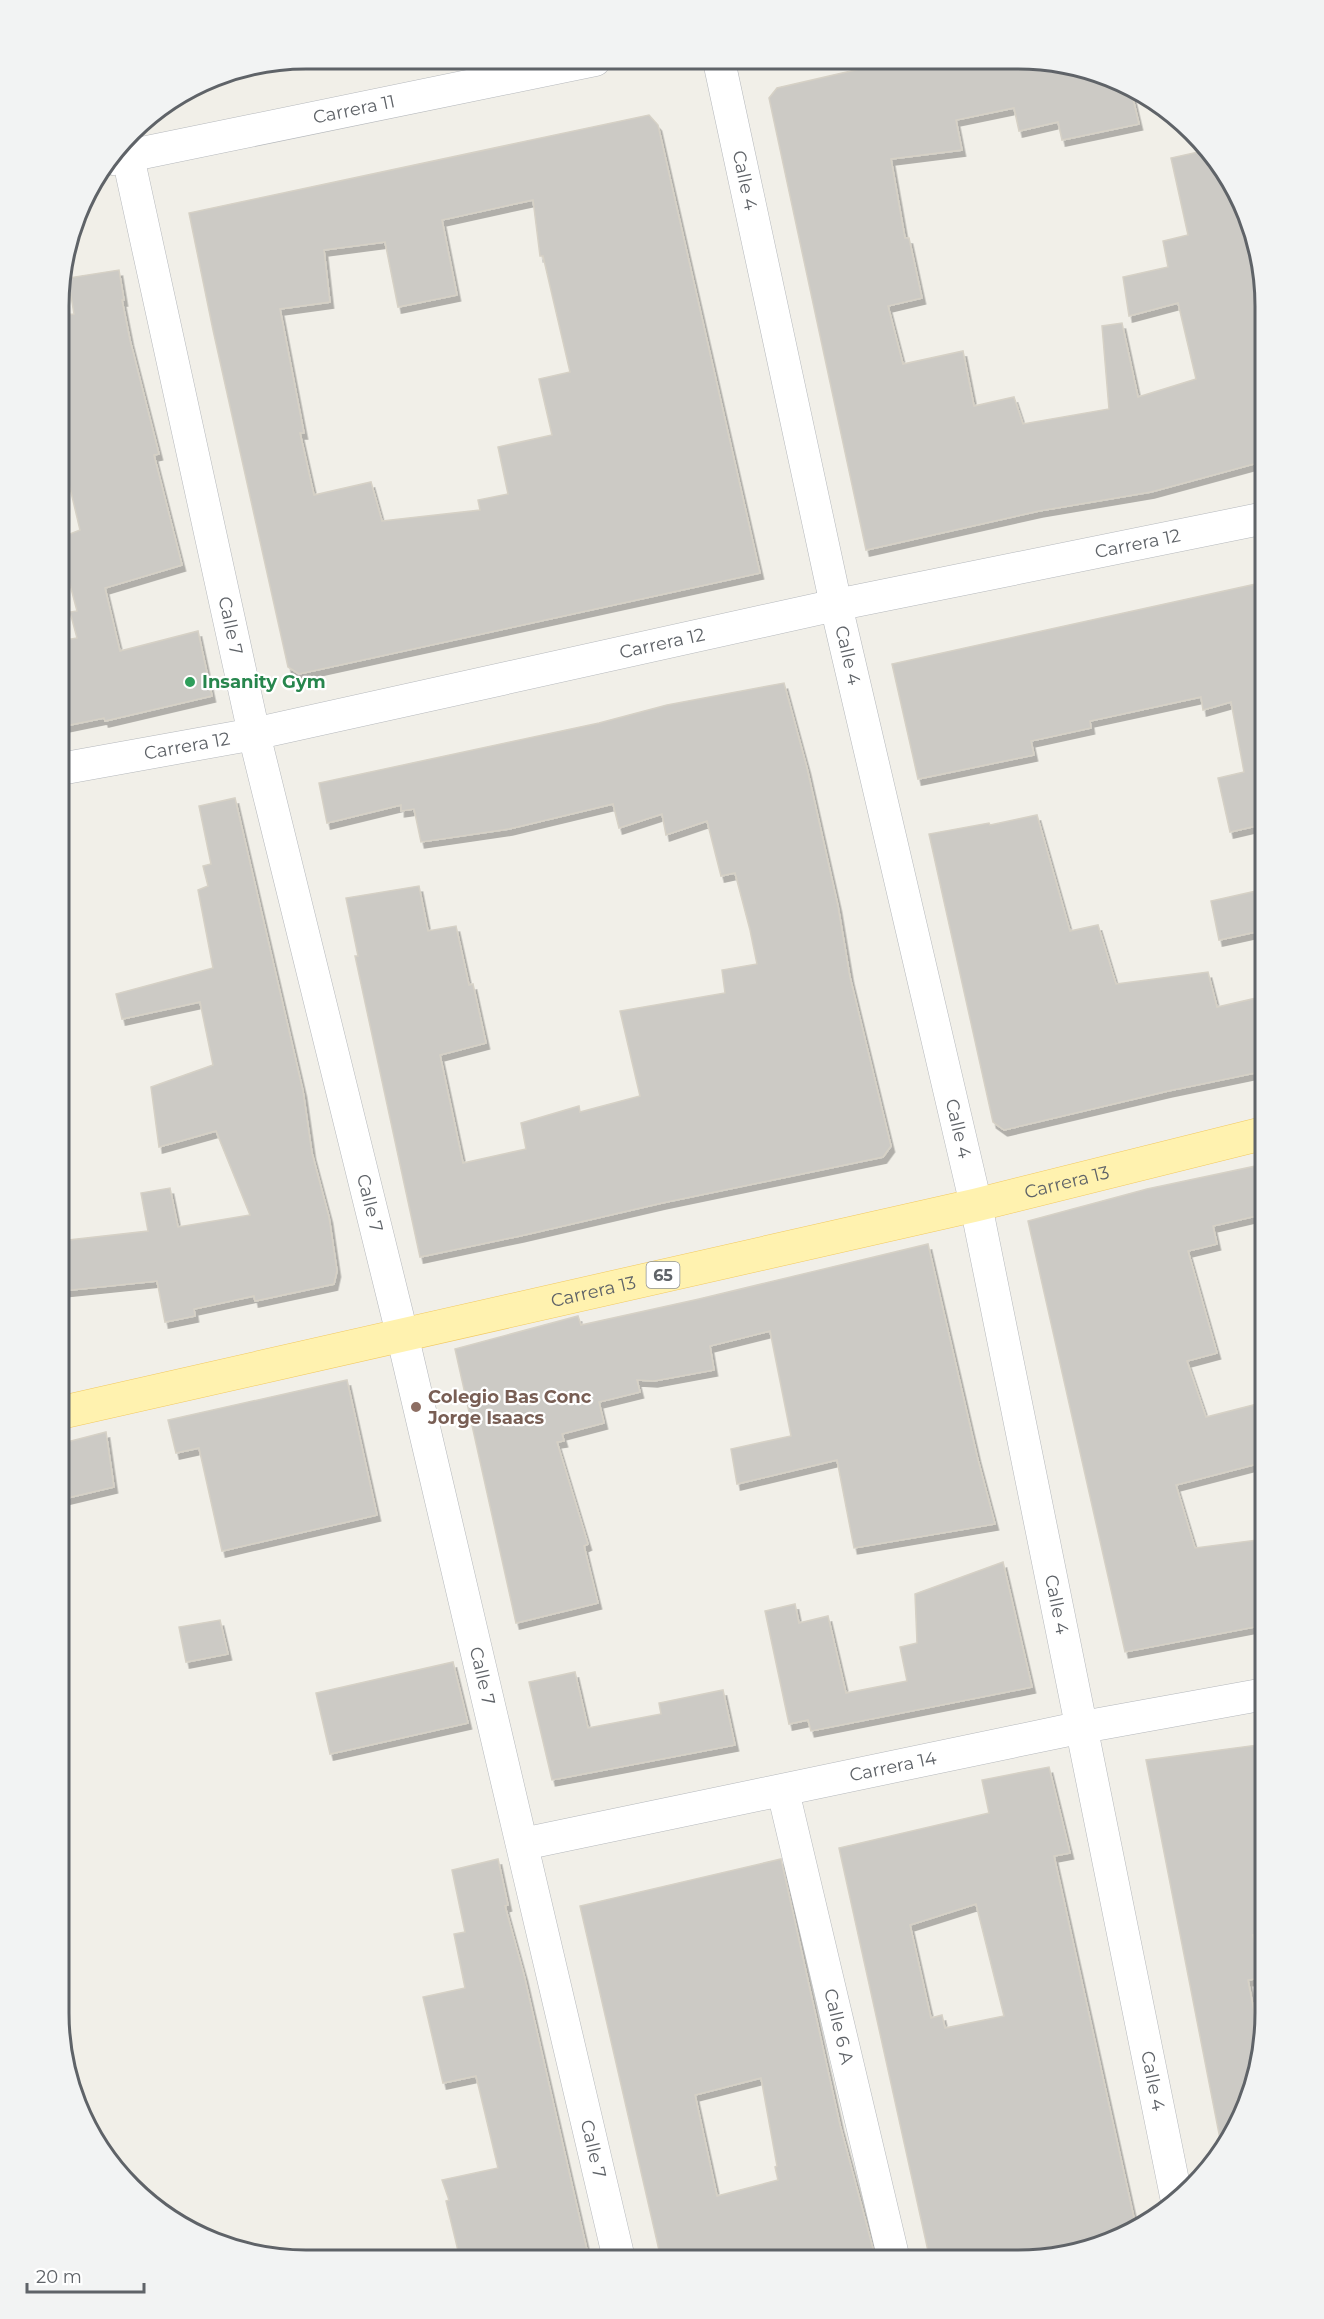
<svg xmlns="http://www.w3.org/2000/svg" width="1324" height="2319" font-family="Montserrat,sans-serif">
<style>
.building{fill:#cccac5;stroke:#d6d1c6;stroke-width:1.5;fill-rule:evenodd;filter:url(#shadow)}
.lines{fill:none;stroke-linecap:round;stroke-linejoin:round}
.minor-casing{stroke:#b5b8bc;stroke-width:33}
.primary-casing{stroke:#f2c960;stroke-width:34}
.minor{stroke:#fff;stroke-width:32}
.primary{stroke:#fff2af;stroke-width:33}
.leisure-dot{fill:#2e9e5b;stroke:#fff;stroke-width:2}
.education-dot{fill:#8d6e63;stroke:#fff;stroke-width:2}
.labels{text-anchor:middle;stroke-width:4.5;stroke-linejoin:round;paint-order:stroke}
.shield{fill:#fff;stroke:#8f9295;stroke-width:1.5}
.shield-label{font-size:16px;font-weight:bold;fill:#5f6368}
.street-label{font-size:18px;fill:#5f6368;stroke:#fff}
.leisure-label{font-size:18px;font-weight:bold;fill:#27864d;stroke:#fff;text-anchor:start}
.education-label{font-size:18px;font-weight:bold;fill:#785e54;stroke:#fff;text-anchor:start}
.rim{fill:none;stroke:#5f6368;stroke-width:3}
</style>
<defs>
<filter id="shadow"><feDropShadow dx="3.5" dy="6" stdDeviation="0" flood-color="#0004"/></filter>
</defs>
<rect width="100%" height="100%" fill="#f1efe8"/>
<g class="building">
<path d="M 890,62 L 1066,63 L 1130,86 L 1139,124 L 1062,140 L 1058,122 L 1019,131 L 1014,108 L 956,120 L 962,150 L 891,159 L 905,238 L 909,238 L 922,298 L 888,306 L 903,364 L 963,351 L 974,406 L 1014,397 L 1023,424 L 1109,409 L 1102,326 L 1122,323 L 1138,397 L 1196,379 L 1178,303 L 1129,316 L 1123,277 L 1168,267 L 1163,241 L 1188,235 L 1171,158 L 1207,150 L 1224,168 L 1252,226 L 1266,306 L 1265,461 L 1151,492 L 1039,511 L 866,550 L 769,98 L 777,88 Z"/>
<path d="M 649,115 L 658,125 L 760,573 L 299,674 L 288,667 L 213,330 L 189,213 ZM 533,200 L 540,256 L 543,256 L 570,372 L 539,379 L 552,435 L 498,447 L 508,494 L 478,500 L 480,510 L 382,521 L 371,482 L 314,495 L 300,433 L 304,433 L 280,309 L 330,302 L 324,250 L 385,242 L 398,307 L 457,295 L 442,220 Z"/>
<path d="M 119,270 L 124,300 L 122,300 L 130,340 L 159,454 L 154,455 L 182,565 L 105,588 L 120,651 L 198,631 L 212,696 L 105,721 L 104,718 L 60,727 L 60,641 L 77,638 L 70,612 L 77,611 L 60,547 L 60,538 L 80,530 L 60,446 L 61,315 L 74,314 L 68,278 Z"/>
<path d="M 1265,582 L 1265,824 L 1230,832 L 1218,778 L 1244,772 L 1231,702 L 1203,710 L 1201,697 L 1090,721 L 1091,728 L 1031,741 L 1034,755 L 918,779 L 892,664 Z"/>
<path d="M 784,683 L 807,768 L 838,906 L 850,977 L 891,1146 L 883,1157 L 662,1203 L 520,1236 L 420,1257 L 355,956 L 358,956 L 346,898 L 419,886 L 428,931 L 456,926 L 469,985 L 473,984 L 486,1043 L 440,1055 L 463,1163 L 526,1149 L 521,1123 L 579,1106 L 580,1112 L 640,1096 L 620,1011 L 725,993 L 722,970 L 757,964 L 750,930 L 735,873 L 721,876 L 707,821 L 666,835 L 662,814 L 619,828 L 613,804 L 509,829 L 421,842 L 414,809 L 401,811 L 401,805 L 327,823 L 319,783 L 599,723 L 667,705 Z"/>
<path d="M 235,798 L 303,1091 L 312,1153 L 329,1217 L 337,1271 L 334,1284 L 255,1301 L 254,1296 L 194,1309 L 195,1316 L 165,1322 L 157,1281 L 62,1291 L 60,1241 L 148,1231 L 141,1193 L 170,1188 L 178,1227 L 250,1215 L 216,1131 L 159,1147 L 151,1087 L 213,1065 L 200,1002 L 122,1019 L 116,994 L 213,968 L 198,890 L 208,886 L 203,866 L 211,864 L 199,806 Z"/>
<path d="M 1037,815 L 1070,931 L 1098,925 L 1116,984 L 1208,972 L 1217,1007 L 1265,996 L 1265,1071 L 1168,1091 L 1004,1130 L 993,1122 L 929,834 L 989,823 L 990,825 Z"/>
<path d="M 1265,889 L 1265,930 L 1219,940 L 1211,901 Z"/>
<path d="M 1265,1164 L 1265,1214 L 1213,1226 L 1217,1244 L 1188,1251 L 1217,1353 L 1187,1361 L 1206,1417 L 1265,1402 L 1265,1462 L 1176,1485 L 1195,1548 L 1265,1539 L 1265,1625 L 1125,1652 L 1028,1221 L 1147,1189 Z"/>
<path d="M 928,1244 L 977,1456 L 995,1524 L 854,1548 L 837,1460 L 737,1484 L 731,1449 L 791,1436 L 770,1331 L 710,1346 L 714,1370 L 654,1381 L 637,1380 L 640,1392 L 599,1402 L 604,1423 L 562,1434 L 564,1441 L 557,1442 L 588,1544 L 584,1546 L 598,1603 L 516,1623 L 455,1349 L 578,1316 L 581,1325 L 699,1299 Z"/>
<path d="M 347,1380 L 377,1515 L 222,1551 L 199,1448 L 176,1453 L 168,1420 Z"/>
<path d="M 106,1432 L 114,1487 L 59,1500 L 59,1444 Z"/>
<path d="M 1003,1562 L 1032,1687 L 811,1731 L 808,1720 L 789,1724 L 765,1611 L 795,1604 L 799,1623 L 828,1616 L 846,1693 L 907,1681 L 900,1647 L 917,1643 L 915,1594 Z"/>
<path d="M 220,1620 L 228,1654 L 186,1662 L 179,1627 Z"/>
<path d="M 453,1662 L 468,1723 L 330,1754 L 316,1693 Z"/>
<path d="M 575,1672 L 588,1728 L 661,1714 L 659,1703 L 723,1690 L 735,1745 L 552,1780 L 529,1682 Z"/>
<path d="M 1265,1744 L 1265,1934 L 1253,1935 L 1261,1978 L 1248,1980 L 1261,2047 L 1252,2093 L 1222,2149 L 1146,1760 Z"/>
<path d="M 1049,1767 L 1070,1853 L 1054,1856 L 1136,2227 L 1098,2247 L 1018,2260 L 930,2260 L 839,1848 L 989,1813 L 982,1780 ZM 976,1904 L 1004,2016 L 945,2028 L 942,2015 L 931,2018 L 910,1925 Z"/>
<path d="M 498,1859 L 508,1905 L 505,1906 L 524,1975 L 589,2259 L 460,2259 L 446,2201 L 449,2200 L 442,2180 L 498,2168 L 476,2076 L 443,2083 L 423,1997 L 465,1988 L 454,1934 L 465,1932 L 452,1870 Z"/>
<path d="M 781,1859 L 840,2125 L 876,2260 L 661,2259 L 580,1906 ZM 761,2078 L 777,2166 L 775,2167 L 778,2180 L 717,2196 L 695,2095 Z"/>
</g>
<g class="lines">
<g class="minor-casing">
<g id="minor">
<path id="s1" d="M 719,61 L 836,605 L 976,1205 L 1177,2201"/>
<path id="s2" d="M 125,143 L 254,734 L 402,1334 L 619,2259"/>
<path id="s3" d="M 113,159 L 595,60"/>
<path id="s4" d="M 60,769 L 254,734 L 836,605 L 1265,518"/>
<path id="s5" d="M 783,1791 L 894,2260"/>
<path id="s6" d="M 523,1844 L 1083,1727 L 1265,1694"/>
</g>
</g>
<g class="primary-casing">
<g id="primary">
<path id="s7" d="M 59,1413 L 976,1205 L 1265,1133"/>
</g>
</g>
<use href="#minor" class="minor"/>
<use href="#primary" class="primary"/>
</g>
<circle class="leisure-dot" cx="190" cy="682" r="6"/>
<circle class="education-dot" cx="416" cy="1407" r="6"/>
<g class="labels">
<rect class="shield" x="646.5" y="1262" width="33" height="26" rx="4.5"/>
<g class="shield-label">
<text x="663" y="1281">65</text>
</g>
<g class="street-label">
<text dy="6" stroke="none"><textPath href="#s3" startOffset="246">Carrera 11</textPath></text>
<text dy="6" stroke="none"><textPath href="#s1" startOffset="122">Calle 4</textPath></text>
<text dy="6" stroke="none"><textPath href="#s4" startOffset="1101">Carrera 12</textPath></text>
<text dy="6" stroke="none"><textPath href="#s2" startOffset="494">Calle 7</textPath></text>
<text dy="6" stroke="none"><textPath href="#s4" startOffset="615">Carrera 12</textPath></text>
<text dy="6" stroke="none"><textPath href="#s1" startOffset="608">Calle 4</textPath></text>
<text dy="6" stroke="none"><textPath href="#s4" startOffset="129">Carrera 12</textPath></text>
<text dy="6" stroke="none"><textPath href="#s1" startOffset="1094">Calle 4</textPath></text>
<text dy="6" stroke="none"><textPath href="#s7" startOffset="1034">Carrera 13</textPath></text>
<text dy="6" stroke="none"><textPath href="#s2" startOffset="1088">Calle 7</textPath></text>
<text dy="6" stroke="none"><textPath href="#s7" startOffset="548">Carrera 13</textPath></text>
<text dy="6" stroke="none"><textPath href="#s1" startOffset="1580">Calle 4</textPath></text>
<text dy="6" stroke="none"><textPath href="#s2" startOffset="1574">Calle 7</textPath></text>
<text dy="6" stroke="none"><textPath href="#s6" startOffset="378">Carrera 14</textPath></text>
<text dy="6" stroke="none"><textPath href="#s5" startOffset="242">Calle 6 A</textPath></text>
<text dy="6" stroke="none"><textPath href="#s1" startOffset="2066">Calle 4</textPath></text>
<text dy="6" stroke="none"><textPath href="#s2" startOffset="2060">Calle 7</textPath></text>
</g>
<g class="leisure-label">
<text x="202" y="688">Insanity Gym</text>
</g>
<g class="education-label">
<text x="428" y="1403">Colegio Bas Conc<tspan x="428" dy="21">Jorge Isaacs</tspan></text>
</g>
</g>
<path d="M0 0H1324V2319H0ZM306 69H1018A237 237 0 0 1 1255 306V2013A237 237 0 0 1 1018 2250H306A237 237 0 0 1 69 2013V306A237 237 0 0 1 306 69Z" fill="#f2f3f3" fill-rule="evenodd"/>
<path class="rim" d="M306 69H1018A237 237 0 0 1 1255 306V2013A237 237 0 0 1 1018 2250H306A237 237 0 0 1 69 2013V306A237 237 0 0 1 306 69Z"/>
<path d="M27 2283v9h117v-9" fill="none" stroke="#5f6368" stroke-width="3"/>
<text x="36" y="2283" font-size="18" fill="#5f6368" stroke="#ffffff" stroke-width="4.5" paint-order="stroke">20 m</text>
</svg>
